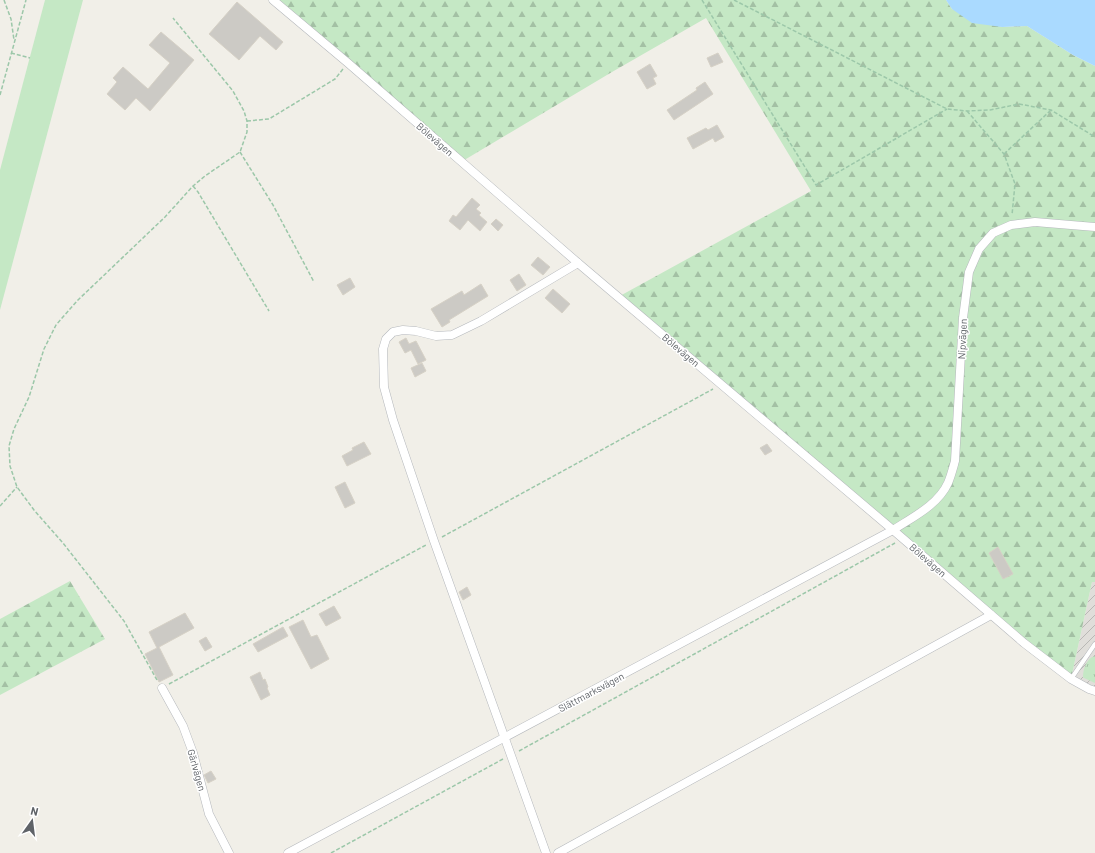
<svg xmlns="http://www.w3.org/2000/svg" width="1095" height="853" font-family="Barlow,sans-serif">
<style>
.industrial{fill:url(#industrial-furrows)}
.grass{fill:url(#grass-tufts)}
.forest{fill:url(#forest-firs)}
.pitch{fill:#c5e8c5}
.water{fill:#aadaff}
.building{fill:#cccac5;stroke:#d6d1c6}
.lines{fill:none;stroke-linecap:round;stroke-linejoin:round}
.lane-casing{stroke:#b5b8bc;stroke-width:5}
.street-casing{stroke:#b5b8bc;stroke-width:9}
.path{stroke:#9cc7a9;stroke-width:1.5;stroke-dasharray:4 2;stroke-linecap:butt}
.lane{stroke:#fff;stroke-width:4}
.street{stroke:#fff;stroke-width:8}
.labels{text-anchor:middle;stroke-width:3;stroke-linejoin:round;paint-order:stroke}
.street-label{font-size:10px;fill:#5f6368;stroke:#fff}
</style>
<defs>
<pattern id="industrial-furrows" width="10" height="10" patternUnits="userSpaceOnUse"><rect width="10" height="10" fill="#e0deda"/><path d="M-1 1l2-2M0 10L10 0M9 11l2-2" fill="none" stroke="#b9b8b5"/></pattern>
<pattern id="grass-tufts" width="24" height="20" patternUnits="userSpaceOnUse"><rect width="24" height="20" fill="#c5e8c5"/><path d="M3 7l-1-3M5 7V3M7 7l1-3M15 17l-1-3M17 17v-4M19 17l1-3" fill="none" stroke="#a3c0a4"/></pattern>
<pattern id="forest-firs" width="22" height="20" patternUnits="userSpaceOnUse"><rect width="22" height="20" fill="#c5e8c5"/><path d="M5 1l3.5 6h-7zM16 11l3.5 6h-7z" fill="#a3c0a4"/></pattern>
</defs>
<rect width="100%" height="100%" fill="#f1efe8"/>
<path class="industrial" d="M 1092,582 L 1095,582 L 1095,691 L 1071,679 Z"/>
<path class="grass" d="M 1095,656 L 1095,683 L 1084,678 L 1083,677 C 1083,668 1087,658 1095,656 Z"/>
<g class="forest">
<path d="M 273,0 L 946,0 L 952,9 L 1002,27 L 1027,26 L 1073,55 L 1095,66 L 1095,582 L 1092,582 L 1071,679 L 618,297 L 811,191 L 706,18 L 612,72 L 461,162 Z"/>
<path d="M 70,581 L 105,639 L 0,695 L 0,619 Z"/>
</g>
<path class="pitch" d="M 45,0 L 83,0 L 0,310 L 0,170 Z"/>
<path class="water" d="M 946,0 L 1095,0 L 1095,66 L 1073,55 L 1027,26 L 1002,27 L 972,23 L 952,9 Z"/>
<g class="building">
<path d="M 237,2 L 283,42 L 276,50 L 260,36 L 239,60 L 209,34 Z"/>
<path d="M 161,32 L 194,60 L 150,111 L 136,98 L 125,110 L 107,94 L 117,82 L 113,78 L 123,67 L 148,89 L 170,63 L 149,45 Z"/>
<path d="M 718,53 L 723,62 L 711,67 L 707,58 Z"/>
<path d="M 650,64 L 657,76 L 653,78 L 656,84 L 647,89 L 637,72 Z"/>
<path d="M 705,82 L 713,94 L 674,120 L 667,110 L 697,90 L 696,88 Z"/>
<path d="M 717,125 L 724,137 L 715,142 L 713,138 L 693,149 L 687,138 L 706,128 L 708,130 Z"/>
<path d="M 472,198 L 480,205 L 476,209 L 481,213 L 479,215 L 487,222 L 480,231 L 468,220 L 460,230 L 449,221 L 453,215 L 456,217 Z"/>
<path d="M 496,219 L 503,225 L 498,231 L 491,224 Z"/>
<path d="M 538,257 L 550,267 L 543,275 L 531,265 Z"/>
<path d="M 519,274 L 526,285 L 517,291 L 510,280 Z"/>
<path d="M 350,278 L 355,287 L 343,295 L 337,285 Z"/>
<path d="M 481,284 L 488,296 L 449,320 L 450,322 L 442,327 L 431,309 L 462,291 L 464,295 Z"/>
<path d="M 553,289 L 570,304 L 562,313 L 545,298 Z"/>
<path d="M 406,338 L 409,344 L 416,341 L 426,360 L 418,364 L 411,350 L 405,353 L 399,342 Z"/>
<path d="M 422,363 L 426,371 L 415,377 L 411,368 Z"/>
<path d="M 364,442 L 371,454 L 347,466 L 342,456 L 353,450 L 352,448 Z"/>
<path d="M 767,444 L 772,451 L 765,455 L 760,448 Z"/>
<path d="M 345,482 L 355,503 L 345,508 L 335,487 Z"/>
<path d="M 998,547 L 1013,574 L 1003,579 L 989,553 Z"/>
<path d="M 467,587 L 471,595 L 463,600 L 459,592 Z"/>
<path d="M 334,606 L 341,618 L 326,626 L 319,614 Z"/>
<path d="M 185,613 L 194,628 L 159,647 L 173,675 L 159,682 L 145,654 L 157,648 L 149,632 Z"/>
<path d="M 303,620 L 311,637 L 317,635 L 329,659 L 311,669 L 289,627 Z"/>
<path d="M 283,627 L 288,636 L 258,652 L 253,644 Z"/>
<path d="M 206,637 L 212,647 L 205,651 L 199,641 Z"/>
<path d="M 260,672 L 263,680 L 265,679 L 268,687 L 267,688 L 270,695 L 261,700 L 250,677 Z"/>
<path d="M 211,771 L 216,779 L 208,783 L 204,775 Z"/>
</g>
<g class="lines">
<g class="lane-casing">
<path id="lane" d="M 1071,679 L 1095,644"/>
</g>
<g class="street-casing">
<g id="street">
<path d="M 273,0 L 348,63 L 578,263 L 893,530 L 1024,643 L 1071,679 L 1089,689 L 1095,691"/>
<path d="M 162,688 L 183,726 L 193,753 L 209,814 L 229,853"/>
<path d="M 288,853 L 893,530 C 913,517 938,505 948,483 C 951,476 953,468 955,461 L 963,318 L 969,272 L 979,249 L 993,233 L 1011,225 L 1035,222 L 1095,227"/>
<path d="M 546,853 L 434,541 L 393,420 L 384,387 L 383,349 L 386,339 L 393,332 L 403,330 L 416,331 L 436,336 L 452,335 L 481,321 L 578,263"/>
<path d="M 558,853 L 991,615"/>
</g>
</g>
<g class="path">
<path d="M 4,0 L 11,19 L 14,40"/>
<path d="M 702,0 L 816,185 L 947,109"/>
<path d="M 734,0 L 947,109 L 967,111 L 990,110 L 1019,104 L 1051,110 L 1095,137"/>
<path d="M 11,53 L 30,58"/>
<path d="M 0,95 L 26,0"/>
<path d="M 967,111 L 1004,154 L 1015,184 L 1012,215"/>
<path d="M 247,121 L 269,119 L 335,79 L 343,69"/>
<path d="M 240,152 L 273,205 L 314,282"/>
<path d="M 1004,154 L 1051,110"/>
<path d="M 193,186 L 198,192 L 269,311"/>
<path d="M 0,506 L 17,487"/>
<path d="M 442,537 L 713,389"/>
<path d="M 157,680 L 124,621 L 63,543 L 34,510 L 17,487 L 10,466 L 9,446 L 14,429 L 29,397 L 44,349 L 56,325 L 78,300 L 165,217 L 193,186 L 205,176 L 240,152 L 247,132 L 247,121 L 244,111 L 233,91 L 173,18"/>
<path d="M 169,684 L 426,545"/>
<path d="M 519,751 L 895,543"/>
<path d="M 331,853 L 503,759"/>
</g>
<use href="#lane" class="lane"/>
<use href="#street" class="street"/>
</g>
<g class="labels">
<g class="street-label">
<text transform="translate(435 139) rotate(41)" y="4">Bölevägen</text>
<text transform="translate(962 339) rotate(-87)" y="4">Nipvägen</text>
<text transform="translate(681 350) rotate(40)" y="4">Bölevägen</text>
<text transform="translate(928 560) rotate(41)" y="4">Bölevägen</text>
<text transform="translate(591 692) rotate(-28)" y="4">Slättmarksvägen</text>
<text transform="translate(197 770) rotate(74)" y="4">Gärlvägen</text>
</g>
</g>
<g transform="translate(32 821) rotate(14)" stroke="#ffffff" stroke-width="3" paint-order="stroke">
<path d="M0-3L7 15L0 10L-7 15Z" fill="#5f6368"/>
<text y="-6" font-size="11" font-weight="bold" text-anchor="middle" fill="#5f6368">N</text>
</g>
</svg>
